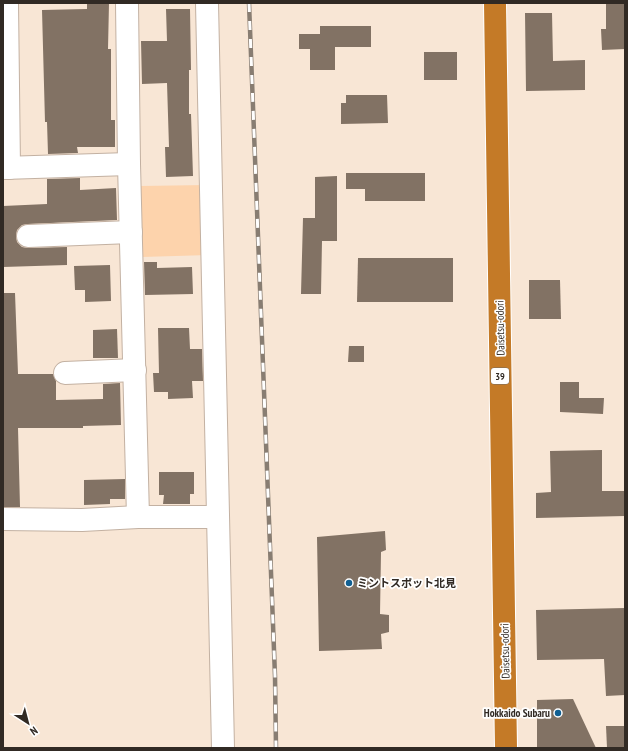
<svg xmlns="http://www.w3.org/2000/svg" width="628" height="751" font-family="'PT Sans Narrow','Noto Sans JP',sans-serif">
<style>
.green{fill:#fdd3ac}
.building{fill:#827264}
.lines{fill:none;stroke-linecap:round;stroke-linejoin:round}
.minor-casing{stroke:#c3b1a2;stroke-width:24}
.highway-casing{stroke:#fff;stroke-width:24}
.minor{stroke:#fff;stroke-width:22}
.highway{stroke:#c47a27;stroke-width:22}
.rail-casing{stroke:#887d72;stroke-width:4.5}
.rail{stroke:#fff;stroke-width:3;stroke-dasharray:9;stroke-linecap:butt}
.poi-dot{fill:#105f92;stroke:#fff;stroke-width:1.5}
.labels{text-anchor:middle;stroke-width:3.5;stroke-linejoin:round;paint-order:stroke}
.shield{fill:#fff;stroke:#6f6a66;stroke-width:1}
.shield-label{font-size:10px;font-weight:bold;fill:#312a24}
.street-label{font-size:11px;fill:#312a24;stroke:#fff}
.poi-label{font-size:11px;font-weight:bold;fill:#312a24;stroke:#fff;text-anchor:start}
</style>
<rect width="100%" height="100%" fill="#f8e6d5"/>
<path class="green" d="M 207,185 L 209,255 L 142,257 L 140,186 Z"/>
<g class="building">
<path d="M 87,3 L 109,3 L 108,49 L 111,49 L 111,120 L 115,120 L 115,147 L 77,147 L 78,153 L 48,154 L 47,122 L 45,122 L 42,10 L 87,9 Z"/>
<path d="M 606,3 L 625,3 L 625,49 L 602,50 L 601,29 L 606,29 Z"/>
<path d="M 166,9 L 190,9 L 191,70 L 189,70 L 189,114 L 191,114 L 193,176 L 166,177 L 165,147 L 169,147 L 167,83 L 142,84 L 141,41 L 167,41 Z"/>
<path d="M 525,13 L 552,13 L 553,61 L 585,60 L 585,90 L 526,91 Z"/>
<path d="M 320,26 L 371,26 L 371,47 L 335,47 L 335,70 L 310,70 L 310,49 L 299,49 L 299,34 L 320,34 Z"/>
<rect x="424" y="52" width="33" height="28"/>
<path d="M 346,95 L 387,95 L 388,123 L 341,124 L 341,103 L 346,103 Z"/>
<path d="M 346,173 L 425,173 L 425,201 L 365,201 L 365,189 L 346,189 Z"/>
<path d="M 337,176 L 337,241 L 322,241 L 321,294 L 301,294 L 303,218 L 315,218 L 315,177 Z"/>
<path d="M 80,178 L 80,190 L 116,188 L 117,220 L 28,224 L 22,225 L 17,230 L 16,236 L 17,242 L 22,247 L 28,248 L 67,247 L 67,265 L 3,267 L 3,206 L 47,204 L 47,179 Z"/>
<path d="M 358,258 L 453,258 L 453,302 L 357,302 Z"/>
<path d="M 144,262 L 157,262 L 157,268 L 192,267 L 193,294 L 145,295 Z"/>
<path d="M 110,265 L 111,301 L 85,302 L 85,290 L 75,290 L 74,266 Z"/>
<path d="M 529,280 L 560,280 L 561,319 L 529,319 Z"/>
<path d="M 3,293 L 15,293 L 18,374 L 53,374 L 56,381 L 56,400 L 103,399 L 103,384 L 120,383 L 121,425 L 83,426 L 83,428 L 18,428 L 20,507 L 3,507 Z"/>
<path d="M 158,328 L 189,328 L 190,349 L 202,349 L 203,381 L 192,381 L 193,398 L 168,399 L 168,392 L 154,392 L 153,373 L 159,373 Z"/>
<path d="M 117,329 L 118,358 L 93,358 L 93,330 Z"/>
<path d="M 349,346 L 364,346 L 364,362 L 348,362 Z"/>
<path d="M 560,382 L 579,382 L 579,398 L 604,398 L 603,414 L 560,412 Z"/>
<path d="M 602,450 L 602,491 L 625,491 L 625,516 L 536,518 L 536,493 L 551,492 L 550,451 Z"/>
<path d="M 159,472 L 194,472 L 194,494 L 190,494 L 190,504 L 163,504 L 164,495 L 159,495 Z"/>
<path d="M 125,479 L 125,499 L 110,499 L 110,504 L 84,505 L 84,480 Z"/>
<path d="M 385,531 L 386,550 L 381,552 L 380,614 L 389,615 L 389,632 L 381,634 L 382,649 L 319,651 L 317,537 Z"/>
<path d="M 625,608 L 625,695 L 606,696 L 604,659 L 537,660 L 536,610 Z"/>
<path d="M 573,699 L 596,748 L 537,748 L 537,700 Z"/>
<path d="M 606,726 L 625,726 L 625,748 L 607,748 Z"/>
</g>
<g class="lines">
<g class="minor-casing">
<g id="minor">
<path d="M 7,3 L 9,168"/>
<path d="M 127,3 L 129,164 L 138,517"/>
<path d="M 207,3 L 223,748"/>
<path d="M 3,168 L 129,164"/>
<path d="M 28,236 L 131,232"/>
<path d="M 65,373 L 135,370"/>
<path d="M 3,519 L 82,520 L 138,517 L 218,517"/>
</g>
</g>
<g class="highway-casing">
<path id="highway" d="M 495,3 L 506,748"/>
</g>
<use href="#minor" class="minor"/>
<use href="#highway" class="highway"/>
<g class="rail-casing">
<path id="rail" d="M 249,3 L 275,676 L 276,748"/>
</g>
<use href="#rail" class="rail"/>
</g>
<g class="poi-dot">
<circle cx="349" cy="583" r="4"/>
<circle cx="558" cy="713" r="4"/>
</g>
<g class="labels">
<rect class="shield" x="491" y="368" width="18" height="16" rx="3"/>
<g class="shield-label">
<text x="500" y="380">39</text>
</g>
<g class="street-label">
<text transform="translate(500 328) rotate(-91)" y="4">Daisetsu-odori</text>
<text transform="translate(505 651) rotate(-91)" y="4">Daisetsu-odori</text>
</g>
<g class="poi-label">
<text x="357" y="587">ミントスポット北見</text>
<text x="550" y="717" text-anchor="end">Hokkaido Subaru</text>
</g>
</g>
<rect width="628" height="751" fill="none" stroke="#312a24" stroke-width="8"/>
<g transform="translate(28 723) rotate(144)" stroke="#ffffff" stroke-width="3" paint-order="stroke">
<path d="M0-3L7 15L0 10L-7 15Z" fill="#312a24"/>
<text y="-6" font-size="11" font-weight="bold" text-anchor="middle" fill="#312a24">N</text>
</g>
</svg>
